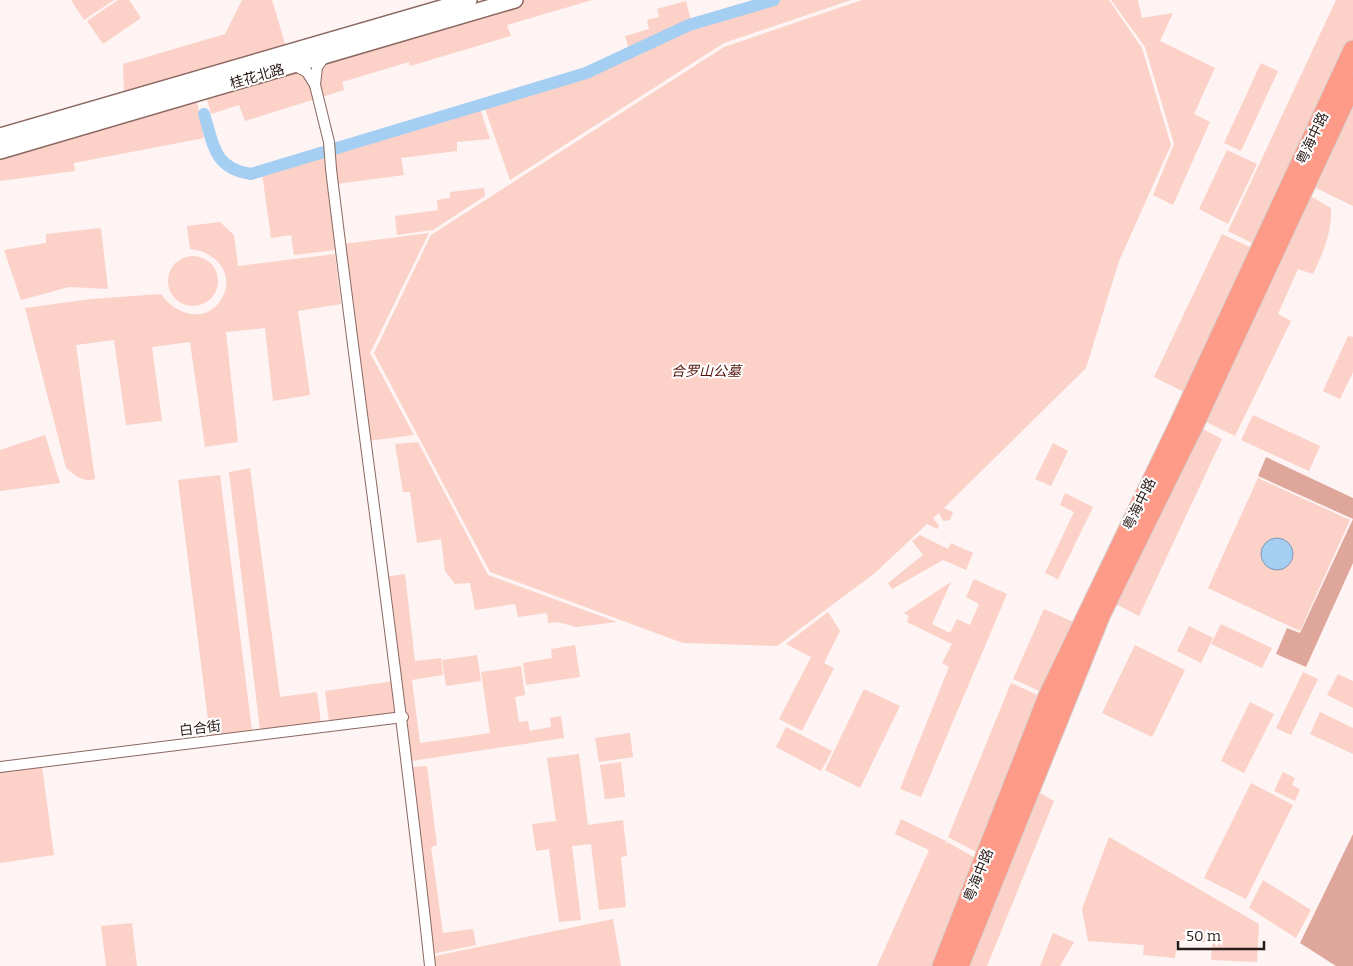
<svg xmlns="http://www.w3.org/2000/svg" width="1353" height="966" font-family="Bitter,'Noto Sans SC',serif">
<style>
.green{fill:#fbd1c8}
.forest{fill:#dfa79c}
.water{fill:#a5cef3;stroke:#8099b2}
.lines{fill:none;stroke-linecap:round;stroke-linejoin:round}
.canal{stroke:#a5cef3;stroke-width:12}
.street-casing{stroke:#8a6760;stroke-width:12}
.secondary-casing{stroke:#8a6760;stroke-width:18}
.highway-casing{stroke:#d4d2d1;stroke-width:21}
.street{stroke:#fff;stroke-width:10}
.secondary{stroke:#fff;stroke-width:15}
.highway{stroke:#fe9a88;stroke-width:19}
.labels{text-anchor:middle;stroke-width:4;stroke-linejoin:round;paint-order:stroke}
.street-label{font-size:14px;fill:#2a1c19;stroke:#fff}
.park-label{font-size:14px;font-style:italic;fill:#55140b;stroke:#fff}
</style>
<rect width="100%" height="100%" fill="#fdf4f3"/>
<g class="green">
<path d="M 71,0 L 114,0 L 84,20 Z"/>
<path d="M 118,0 L 129,0 L 141,18 L 103,44 L 87,21 Z"/>
<path d="M 242,0 L 272,0 L 286,47 L 124,95 L 123,64 L 225,34 Z"/>
<path d="M 521,0 L 592,0 L 507,25 L 511,36 L 410,66 L 409,62 L 342,82 L 344,90 L 245,121 L 239,105 L 211,114 L 205,93 Z"/>
<path d="M 781,0 L 851,0 L 724,43 L 510,180 L 484,106 L 584,76 L 688,27 Z"/>
<path d="M 862,0 L 1109,0 L 1142,48 L 1171,145 L 1119,261 L 1086,368 L 944,508 L 953,512 L 950,520 L 943,521 L 939,513 L 933,518 L 939,526 L 937,529 L 927,524 L 875,573 L 777,646 L 683,643 L 490,572 L 374,353 L 431,235 L 724,47 Z"/>
<path d="M 1111,0 L 1138,0 L 1142,18 L 1173,13 L 1160,41 L 1215,68 L 1194,114 L 1210,122 L 1173,205 L 1153,195 L 1174,144 L 1145,47 Z"/>
<path d="M 1336,0 L 1353,0 L 1353,42 L 1258,246 L 1228,231 Z"/>
<path d="M 686,1 L 691,21 L 629,49 L 625,36 L 649,29 L 647,20 L 659,17 L 657,9 Z"/>
<path d="M 1261,63 L 1278,71 L 1241,151 L 1224,143 Z"/>
<path d="M 1353,91 L 1353,206 L 1310,185 Z"/>
<path d="M 196,97 L 204,138 L 74,163 L 75,171 L 0,181 L 0,154 Z"/>
<path d="M 480,109 L 490,139 L 457,142 L 457,151 L 401,158 L 404,175 L 337,184 L 333,153 Z"/>
<path d="M 1227,150 L 1257,164 L 1228,224 L 1199,209 Z"/>
<path d="M 324,156 L 335,250 L 294,255 L 291,235 L 271,238 L 262,173 Z"/>
<path d="M 484,188 L 485,196 L 433,230 L 397,235 L 395,216 L 438,210 L 437,200 L 450,198 L 450,192 Z"/>
<path d="M 1305,193 L 1331,208 C 1332,232 1323,253 1313,274 L 1298,269 L 1278,314 L 1291,321 L 1235,436 L 1200,419 Z"/>
<path d="M 220,222 L 234,235 L 238,266 L 335,254 L 341,304 L 298,311 L 310,395 L 273,401 L 265,328 L 226,332 L 238,442 L 205,447 L 190,342 L 152,347 L 162,421 L 126,425 L 114,340 L 76,345 L 95,479 C 84,483 74,475 66,468 L 25,308 L 91,299 L 161,294 C 175,315 207,325 222,298 C 236,274 214,250 190,249 L 187,226 Z"/>
<path d="M 101,228 L 108,289 L 69,287 L 21,300 L 4,250 L 46,243 L 46,234 Z"/>
<path d="M 429,233 L 370,353 L 414,435 L 368,441 L 343,244 Z"/>
<path d="M 1222,234 L 1256,250 L 1188,394 L 1154,377 Z"/>
<circle cx="193" cy="281" r="25"/>
<path d="M 1348,336 L 1353,337 L 1353,372 L 1340,399 L 1323,391 Z"/>
<path d="M 1253,415 L 1320,446 L 1309,471 L 1241,440 Z"/>
<path d="M 1197,426 L 1222,439 L 1139,616 L 1112,602 Z"/>
<path d="M 45,435 L 60,483 L 0,491 L 0,450 Z"/>
<path d="M 418,442 L 488,575 L 617,622 L 576,627 L 558,622 L 548,623 L 547,613 L 518,617 L 515,604 L 475,610 L 470,583 L 455,584 L 445,571 L 441,539 L 417,543 L 410,492 L 403,492 L 395,444 Z"/>
<path d="M 1053,443 L 1068,451 L 1051,486 L 1035,479 Z"/>
<path d="M 250,468 L 280,697 L 317,692 L 321,723 L 260,730 L 229,472 Z"/>
<path d="M 220,475 L 252,731 L 210,736 L 178,480 Z"/>
<path d="M 1258,478 L 1350,520 L 1300,631 L 1208,588 Z"/>
<path d="M 1065,493 L 1093,507 L 1058,579 L 1045,573 L 1074,512 L 1060,505 Z"/>
<path d="M 920,535 L 948,549 L 951,543 L 973,553 L 966,570 L 943,560 L 892,589 L 888,583 L 923,555 L 912,541 Z"/>
<path d="M 405,574 L 415,661 L 441,658 L 443,675 L 412,680 L 420,743 L 490,733 L 481,672 L 521,666 L 525,695 L 515,697 L 519,722 L 528,721 L 530,731 L 551,727 L 550,718 L 561,716 L 564,738 L 411,761 L 385,577 Z"/>
<path d="M 974,579 L 1007,594 L 921,797 L 900,789 L 949,667 L 942,663 L 952,644 L 907,622 L 909,616 L 904,613 L 951,582 L 932,624 L 950,633 L 957,619 L 970,625 L 979,604 L 966,597 Z"/>
<path d="M 1044,609 L 1078,624 L 1046,694 L 1013,679 Z"/>
<path d="M 828,612 L 840,631 L 824,663 L 834,668 L 802,731 L 779,719 L 811,657 L 786,644 Z"/>
<path d="M 1221,624 L 1272,648 L 1262,668 L 1211,644 Z"/>
<path d="M 1189,626 L 1213,638 L 1201,663 L 1177,651 Z"/>
<path d="M 575,645 L 580,677 L 526,685 L 523,663 L 552,658 L 551,649 Z"/>
<path d="M 1135,645 L 1185,670 L 1152,737 L 1102,713 Z"/>
<path d="M 477,655 L 481,681 L 446,686 L 442,660 Z"/>
<path d="M 1303,672 L 1318,679 L 1291,735 L 1276,728 Z"/>
<path d="M 1338,674 L 1353,681 L 1353,708 L 1327,695 Z"/>
<path d="M 394,681 L 398,712 L 329,722 L 325,691 Z"/>
<path d="M 1011,683 L 1044,698 L 982,855 L 948,837 Z"/>
<path d="M 864,689 L 900,706 L 860,788 L 825,770 Z"/>
<path d="M 1250,702 L 1274,714 L 1244,773 L 1221,761 Z"/>
<path d="M 1320,712 L 1353,728 L 1353,754 L 1310,734 Z"/>
<path d="M 786,727 L 832,751 L 821,771 L 776,747 Z"/>
<path d="M 630,733 L 633,757 L 599,762 L 595,738 Z"/>
<path d="M 579,754 L 588,825 L 623,820 L 627,856 L 621,857 L 626,907 L 599,910 L 591,844 L 572,846 L 581,920 L 559,922 L 549,849 L 536,851 L 532,824 L 556,821 L 547,758 Z"/>
<path d="M 621,762 L 625,797 L 605,799 L 600,765 Z"/>
<path d="M 42,766 L 54,855 L 0,863 L 0,772 Z"/>
<path d="M 427,766 L 437,845 L 431,847 L 443,933 L 473,929 L 476,945 L 432,954 L 411,767 Z"/>
<path d="M 1283,772 L 1295,778 L 1292,785 L 1300,789 L 1295,801 L 1274,791 Z"/>
<path d="M 1251,783 L 1293,805 L 1246,899 L 1204,878 Z"/>
<path d="M 1033,789 L 1054,801 L 987,966 L 961,966 Z"/>
<path d="M 901,819 L 946,841 L 945,845 L 947,842 L 981,861 L 939,966 L 877,966 L 929,850 L 895,834 Z"/>
<path d="M 1109,837 L 1259,924 L 1257,962 L 1211,960 L 1212,943 L 1177,940 L 1175,958 L 1143,955 L 1144,945 L 1088,941 L 1082,909 Z"/>
<path d="M 1263,880 L 1311,910 L 1296,938 L 1249,908 Z"/>
<path d="M 613,919 L 621,966 L 431,966 L 430,957 Z"/>
<path d="M 132,923 L 137,966 L 106,966 L 101,926 Z"/>
<path d="M 1053,933 L 1074,942 L 1060,966 L 1040,966 Z"/>
</g>
<g class="forest">
<path d="M 1266,457 L 1353,498 L 1353,563 L 1306,667 L 1276,654 L 1287,628 L 1300,633 L 1353,519 L 1258,476 Z"/>
<path d="M 1353,834 L 1353,966 L 1336,966 L 1300,943 Z"/>
</g>
<circle class="water" cx="1277" cy="554" r="16"/>
<g class="lines">
<path class="canal" d="M 204,114 C 214,145 213,168 251,174 L 586,73 L 689,25 L 774,0"/>
<g class="street-casing">
<g id="street">
<path d="M 294,65 L 307,72 L 315,85 L 317,67 L 325,56"/>
<path d="M 315,85 L 329,142 L 331,169 C 363,435 402,700 430,966"/>
<path d="M 0,767 L 403,717"/>
</g>
</g>
<g class="secondary-casing">
<g id="secondary">
<path d="M 0,136 L 469,0"/>
<path d="M 0,151 L 515,0"/>
</g>
</g>
<g class="highway-casing">
<g id="highway">
<path d="M 942,966 L 1048,696 L 1180,422 L 1353,50"/>
<path d="M 959,966 L 1101,614 L 1193,427 L 1353,83"/>
</g>
</g>
<use href="#street" class="street"/>
<use href="#secondary" class="secondary"/>
<use href="#highway" class="highway"/>
</g>
<g class="labels">
<g class="street-label">
<text transform="translate(257 76) rotate(-16)" y="5">桂花北路</text>
<text transform="translate(1312 138) rotate(-65)" y="5">粤海中路</text>
<text transform="translate(1139 504) rotate(-64)" y="5">粤海中路</text>
<text transform="translate(200 728) rotate(-7)" y="5">白合街</text>
<text transform="translate(978 875) rotate(-68)" y="5">粤海中路</text>
</g>
<g class="park-label">
<text x="706" y="376">合罗山公墓</text>
</g>
</g>
<path d="M1178 941v8h86v-8" fill="none" stroke="#2a1c19" stroke-width="2.5"/>
<text x="1186" y="941" font-size="15" fill="#2a1c19" stroke="#ffffff" stroke-width="4" paint-order="stroke">50 m</text>
</svg>
